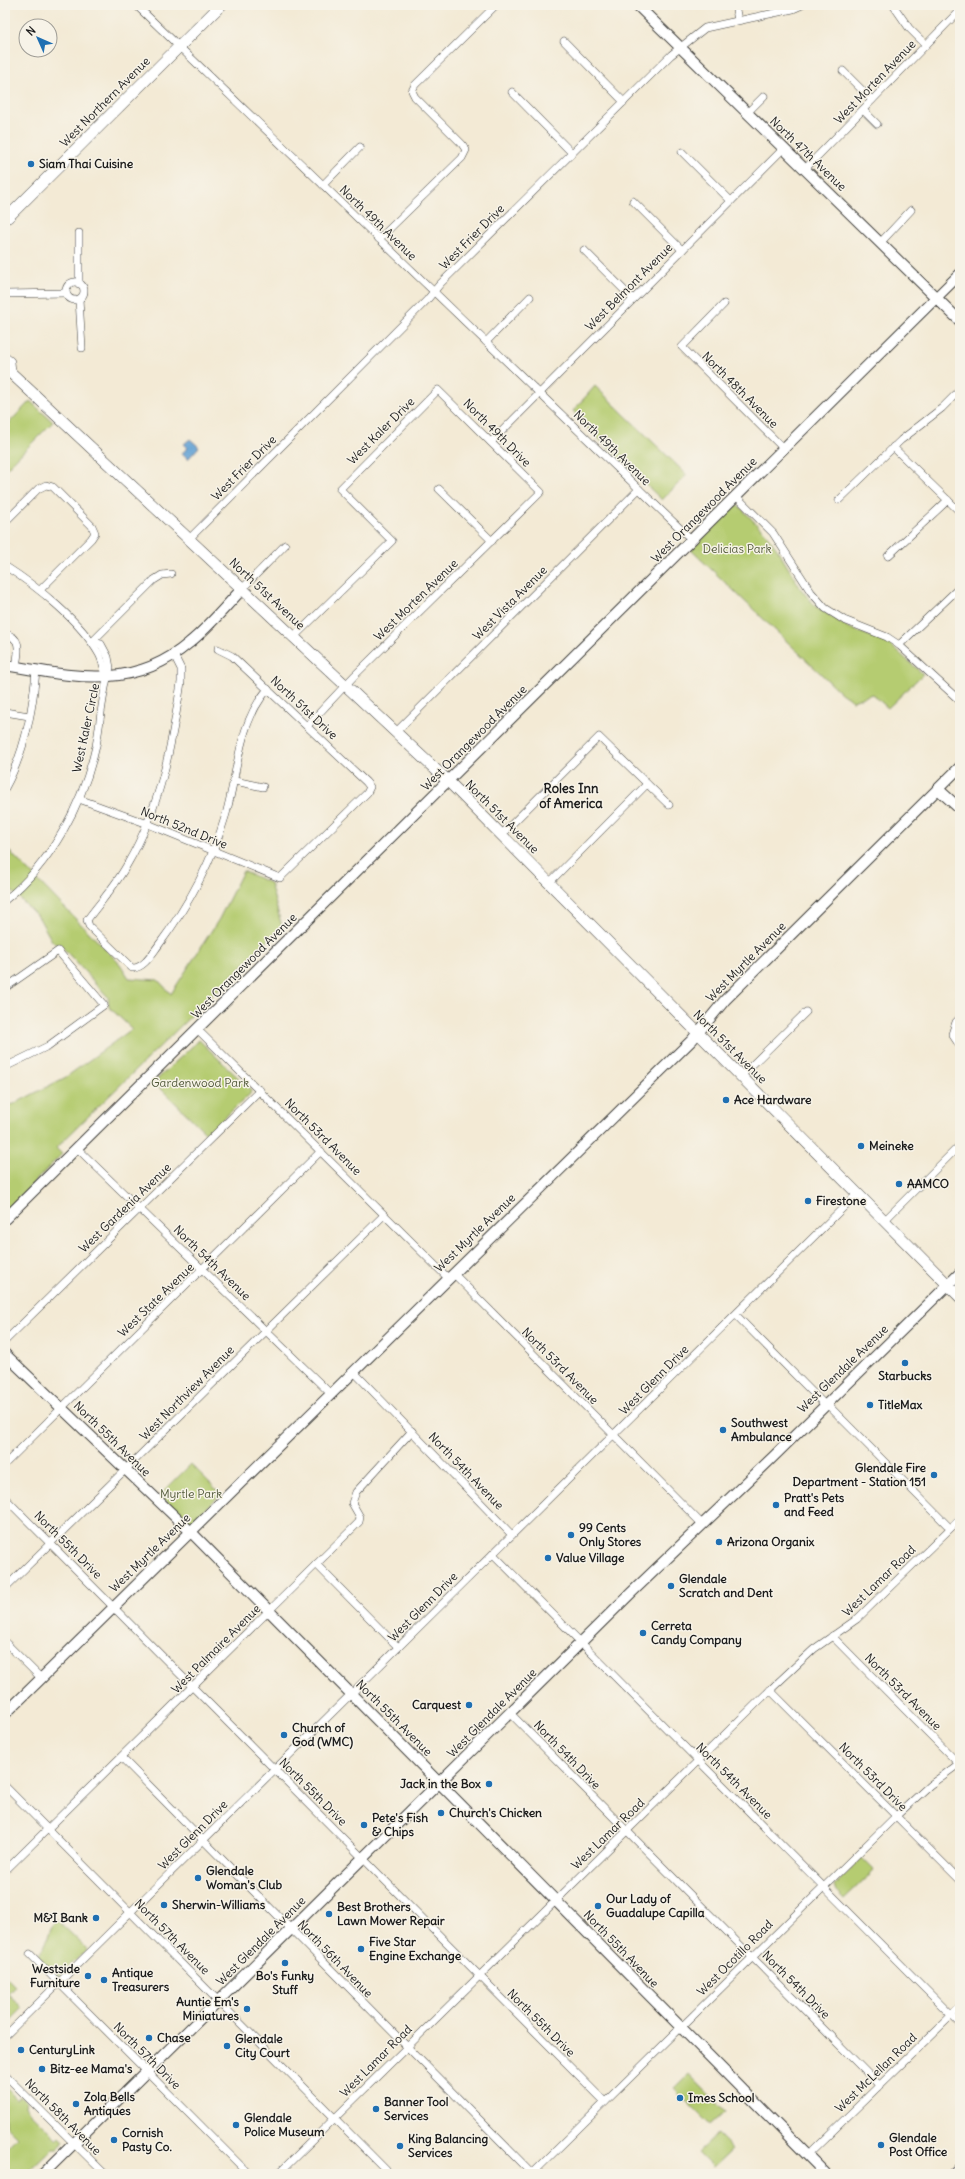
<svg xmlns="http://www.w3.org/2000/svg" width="965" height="2179" font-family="Delius,sans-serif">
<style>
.green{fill:#b5cc71;stroke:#687446}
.water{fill:#62a1d4;stroke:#3f5e78}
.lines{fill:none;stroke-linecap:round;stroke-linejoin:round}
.street-casing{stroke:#3c3b38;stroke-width:8}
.secondary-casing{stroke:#3c3b38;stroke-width:12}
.primary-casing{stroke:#3c3b38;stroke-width:12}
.street{stroke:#fff;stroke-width:7}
.secondary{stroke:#fff;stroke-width:10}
.primary{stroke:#fff;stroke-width:11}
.poi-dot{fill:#1f6fb2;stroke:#f7f3e8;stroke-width:1.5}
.labels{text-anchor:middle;stroke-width:3;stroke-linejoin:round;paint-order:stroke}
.street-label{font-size:12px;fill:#1c1c1c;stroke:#f7f3e8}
.poi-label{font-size:12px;font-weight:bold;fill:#1c1c1c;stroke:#f7f3e8;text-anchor:start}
.park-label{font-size:12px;fill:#525a3a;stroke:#f7f3e8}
.neighbourhood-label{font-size:13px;font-weight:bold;fill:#1c1c1c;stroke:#f7f3e8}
</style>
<rect width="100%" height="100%" fill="#f7f3e8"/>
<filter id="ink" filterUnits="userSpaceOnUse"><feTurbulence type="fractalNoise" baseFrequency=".025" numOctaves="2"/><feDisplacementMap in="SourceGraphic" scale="8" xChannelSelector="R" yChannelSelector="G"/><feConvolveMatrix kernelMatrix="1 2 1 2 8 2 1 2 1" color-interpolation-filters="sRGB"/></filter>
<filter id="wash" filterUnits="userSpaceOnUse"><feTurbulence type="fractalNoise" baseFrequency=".012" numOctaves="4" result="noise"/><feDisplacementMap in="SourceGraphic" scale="16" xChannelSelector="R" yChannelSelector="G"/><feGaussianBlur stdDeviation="0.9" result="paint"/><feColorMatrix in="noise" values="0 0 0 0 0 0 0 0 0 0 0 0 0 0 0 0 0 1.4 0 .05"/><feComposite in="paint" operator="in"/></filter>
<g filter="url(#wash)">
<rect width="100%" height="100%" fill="#f3ead5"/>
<g class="green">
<path d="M 595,386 L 687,475 L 662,500 L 575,416 L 576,414 L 573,411 Z"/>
<path d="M 30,401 L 53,422 L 5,470 L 5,427 Z"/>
<path d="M 736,505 L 741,508 L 765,533 L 777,549 L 801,589 L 815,606 L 849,628 L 888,643 L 923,674 L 888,708 L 872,694 L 853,701 L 841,693 L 691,550 Z"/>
<path d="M 5,847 L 120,964 L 129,978 L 158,980 L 171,994 L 219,919 L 243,871 L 270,883 L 282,927 L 56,1148 L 62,1154 L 5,1212 L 5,1099 L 12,1105 L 66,1077 L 132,1029 L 109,1007 L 108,997 L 63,948 L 52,941 L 39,918 L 5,884 Z"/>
<path d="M 199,1040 L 251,1090 L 250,1094 L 207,1134 L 154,1082 Z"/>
<path d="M 191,1464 L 221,1494 L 191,1523 L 186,1521 L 160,1495 Z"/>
<path d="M 862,1858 L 874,1870 L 844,1899 L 835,1890 L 834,1886 Z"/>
<path d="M 57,1920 L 87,1949 L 62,1974 L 54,1974 L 37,1956 L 46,1943 L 51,1928 Z"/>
<path d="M 5,1976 L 15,1986 L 8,1994 L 23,2008 L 5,2026 Z"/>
<path d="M 689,2074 L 725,2111 L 710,2125 L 674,2089 Z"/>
<path d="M 5,2087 L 17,2099 L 20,2095 L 26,2101 L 25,2107 L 57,2139 L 60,2136 L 64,2140 L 58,2149 L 52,2149 L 26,2174 L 5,2174 L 5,2149 L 17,2137 L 5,2125 Z"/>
<path d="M 717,2134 L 732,2149 L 713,2167 L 698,2152 Z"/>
</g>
<path class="water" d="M 190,439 L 199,447 L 188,459 L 182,453 L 188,448 L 184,444 Z"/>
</g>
<g filter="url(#ink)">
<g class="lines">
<g class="street-casing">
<g id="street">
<path d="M 136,5 L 692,540"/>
<path d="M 735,5 L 738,20"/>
<path d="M 893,5 L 909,28 L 926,45"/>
<path d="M 564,41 L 624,102"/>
<path d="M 843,71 L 872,100"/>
<path d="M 512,92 L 572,153"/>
<path d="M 863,110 L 877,124"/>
<path d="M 747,113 L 764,96"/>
<path d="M 960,121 L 960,127"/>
<path d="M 682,152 L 731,201"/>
<path d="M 805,169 L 960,10"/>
<path d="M 323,185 L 360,147"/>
<path d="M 633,201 L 682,250"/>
<path d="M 79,233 L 79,284"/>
<path d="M 379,239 L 462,158 L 466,150 L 462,144 L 415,97 L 412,91 L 415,85 L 496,5"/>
<path d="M 880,243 L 911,210"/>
<path d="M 584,250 L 633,299"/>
<circle cx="75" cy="291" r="9"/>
<path d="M 5,294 L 66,293"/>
<path d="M 79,299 L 82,348"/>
<path d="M 724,304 L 682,347 L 784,449"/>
<path d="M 486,342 L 530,297"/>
<path d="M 491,442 L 784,148"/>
<path d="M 893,447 L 960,512"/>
<path d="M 439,489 L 492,541"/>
<path d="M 737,497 L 773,533 L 811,592 L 825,608 L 844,620 L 887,637 L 899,645 L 960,701"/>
<path d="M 839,500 L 901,440 L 942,408 L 960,390"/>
<path d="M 5,522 L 38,489 L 46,485 L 53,487 L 92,526 L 95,533 L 91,539 L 40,590"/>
<path d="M 189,539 L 427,300 L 440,284 L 671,55 L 705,28 L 793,9 L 802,5"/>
<path d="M 888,556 L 948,500"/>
<path d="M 5,566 C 38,587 80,621 99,654 C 103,661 104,670 107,678"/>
<path d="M 243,588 L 285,545"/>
<path d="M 5,634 C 23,638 18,652 16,667"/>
<path d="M 294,637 L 392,541 L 340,489 L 438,390 L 541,492 L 355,675 L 307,726"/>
<path d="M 92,642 L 154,580 L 162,575 L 171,574"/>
<path d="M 899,645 L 960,587"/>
<path d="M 174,655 L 181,669 L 181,682 C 172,745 160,808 128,863 C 117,884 101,901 87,920 L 89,926 L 132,968 C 143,969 152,954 158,946 C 188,906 212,862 226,814 C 238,772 238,723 268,689"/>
<path d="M 5,712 L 29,716"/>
<path d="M 396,732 L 639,489"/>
<path d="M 235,781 L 263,787"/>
<path d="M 5,788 C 24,754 33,709 36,670"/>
<path d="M 79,799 L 148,824 L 280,878 L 367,793 L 370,787 L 366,782 L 232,656 L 218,649"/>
<path d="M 501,835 L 599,737 L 669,805"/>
<path d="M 549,883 L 647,784"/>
<path d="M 5,900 C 52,863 83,803 96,746 C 101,720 102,692 110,668 L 108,657 L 101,644 L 92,642"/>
<path d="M 5,988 L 58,951 L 104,1005 L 48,1046 L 5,1067"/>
<path d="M 960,1018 L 956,1022 L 952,1034 L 960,1046"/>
<path d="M 198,1030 L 448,1278"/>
<path d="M 741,1076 L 806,1012"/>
<path d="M 78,1149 L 331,1394"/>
<path d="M 885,1220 L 960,1145"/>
<path d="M 453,1273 L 702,1524"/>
<path d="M 736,1315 L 825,1405"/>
<path d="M 5,1341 L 260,1090"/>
<path d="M 354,1372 L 512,1535"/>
<path d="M 827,1404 L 950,1528"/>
<path d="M 5,1464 L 321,1151"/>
<path d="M 5,1498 L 605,2102"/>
<path d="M 493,1554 L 960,2024"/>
<path d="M 316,1564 L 398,1647"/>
<path d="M 5,1588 L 384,1215"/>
<path d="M 832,1636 L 959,1764"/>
<path d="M 5,1642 L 41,1678"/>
<path d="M 770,1690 L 960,1880"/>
<path d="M 510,1713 L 880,2086"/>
<path d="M 122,1758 L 533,2174"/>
<path d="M 5,1786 L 390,2174"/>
<path d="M 5,1871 L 354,1527 L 359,1522 L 360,1517 L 352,1503 L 356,1492 L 412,1431"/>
<path d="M 30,1954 L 249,2174"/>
<path d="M 5,2036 L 857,1194"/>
<path d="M 5,2075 L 105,2174"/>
<path d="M 808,2155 L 960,2007"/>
<path d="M 278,2174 L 770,1690 L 814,1649 L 857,1619 L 960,1519"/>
<path d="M 532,2174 L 896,1816 L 930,1785 L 960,1763"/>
</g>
</g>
<g class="secondary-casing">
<g id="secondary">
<path d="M 637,5 L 960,321"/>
<path d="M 5,665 C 72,676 132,692 189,643 C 209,627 225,607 243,588"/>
<path d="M 938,789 L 960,809"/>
<path d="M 5,1219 L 960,274"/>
<path d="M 5,1354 L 191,1532 L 826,2174"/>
<path d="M 5,1714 L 692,1040 L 725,1000 L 960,767"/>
<path d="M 43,2174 L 632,1592 L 773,1457 L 960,1273"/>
<path d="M 954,2174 L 960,2168"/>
</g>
</g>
<g class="primary-casing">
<g id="primary">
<path d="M 5,218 L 8,217 L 221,5"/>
<path d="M 5,359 L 9,362 L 10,372"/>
<path d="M 5,371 L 10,372 L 449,782 L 960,1297"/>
</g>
</g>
<use href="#street" class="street"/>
<use href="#secondary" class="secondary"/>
<use href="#primary" class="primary"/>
</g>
</g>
<g class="poi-dot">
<circle cx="31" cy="164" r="4"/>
<circle cx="726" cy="1100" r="4"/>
<circle cx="861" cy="1146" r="4"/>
<circle cx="899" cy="1184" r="4"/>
<circle cx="808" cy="1201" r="4"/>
<circle cx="905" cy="1363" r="4"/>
<circle cx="870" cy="1405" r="4"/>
<circle cx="723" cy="1430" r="4"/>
<circle cx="934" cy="1475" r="4"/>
<circle cx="776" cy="1505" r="4"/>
<circle cx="571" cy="1535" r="4"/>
<circle cx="719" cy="1542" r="4"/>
<circle cx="548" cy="1558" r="4"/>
<circle cx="671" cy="1586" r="4"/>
<circle cx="643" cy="1633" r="4"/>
<circle cx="469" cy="1705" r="4"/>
<circle cx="284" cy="1735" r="4"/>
<circle cx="489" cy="1784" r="4"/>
<circle cx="441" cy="1813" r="4"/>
<circle cx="364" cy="1825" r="4"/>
<circle cx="198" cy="1878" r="4"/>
<circle cx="164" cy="1905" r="4"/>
<circle cx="598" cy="1906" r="4"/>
<circle cx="329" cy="1914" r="4"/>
<circle cx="96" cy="1918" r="4"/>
<circle cx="361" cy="1949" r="4"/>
<circle cx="285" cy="1963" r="4"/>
<circle cx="88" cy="1976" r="4"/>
<circle cx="104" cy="1980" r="4"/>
<circle cx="247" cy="2009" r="4"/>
<circle cx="149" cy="2038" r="4"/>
<circle cx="227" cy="2046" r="4"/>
<circle cx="21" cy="2050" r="4"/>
<circle cx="42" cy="2069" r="4"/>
<circle cx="680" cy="2098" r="4"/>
<circle cx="76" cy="2104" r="4"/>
<circle cx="376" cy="2109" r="4"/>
<circle cx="236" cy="2125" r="4"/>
<circle cx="114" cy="2140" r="4"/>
<circle cx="881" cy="2145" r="4"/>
<circle cx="400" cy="2146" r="4"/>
</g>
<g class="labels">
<g class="street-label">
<text transform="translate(875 82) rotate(-46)" y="4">West Morten Avenue</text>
<text transform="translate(105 102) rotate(-45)" y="4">West Northern Avenue</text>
<text transform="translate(808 154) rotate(44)" y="4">North 47th Avenue</text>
<text transform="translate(378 223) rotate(44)" y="4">North 49th Avenue</text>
<text transform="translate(472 237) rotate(-45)" y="4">West Frier Drive</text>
<text transform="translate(629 287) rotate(-45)" y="4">West Belmont Avenue</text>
<text transform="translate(740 390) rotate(45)" y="4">North 48th Avenue</text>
<text transform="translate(381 431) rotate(-45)" y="4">West Kaler Drive</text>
<text transform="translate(497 433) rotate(45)" y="4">North 49th Drive</text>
<text transform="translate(612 448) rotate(44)" y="4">North 49th Avenue</text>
<text transform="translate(244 468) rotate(-45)" y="4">West Frier Drive</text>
<text transform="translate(704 510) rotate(-45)" y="4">West Orangewood Avenue</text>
<text transform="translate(267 594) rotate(43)" y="4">North 51st Avenue</text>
<text transform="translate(416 600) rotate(-44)" y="4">West Morten Avenue</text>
<text transform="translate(510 603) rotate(-45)" y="4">West Vista Avenue</text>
<text transform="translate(304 708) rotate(43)" y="4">North 51st Drive</text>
<text transform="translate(86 728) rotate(-78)" y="4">West Kaler Circle</text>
<text transform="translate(474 738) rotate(-45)" y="4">West Orangewood Avenue</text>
<text transform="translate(502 817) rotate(45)" y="4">North 51st Avenue</text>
<text transform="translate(184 828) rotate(22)" y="4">North 52nd Drive</text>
<text transform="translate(746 962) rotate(-45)" y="4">West Myrtle Avenue</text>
<text transform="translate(244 966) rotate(-45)" y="4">West Orangewood Avenue</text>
<text transform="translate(730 1047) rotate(45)" y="4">North 51st Avenue</text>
<text transform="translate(323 1137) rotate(45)" y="4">North 53rd Avenue</text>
<text transform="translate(125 1208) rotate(-44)" y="4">West Gardenia Avenue</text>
<text transform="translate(475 1233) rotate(-44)" y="4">West Myrtle Avenue</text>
<text transform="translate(212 1263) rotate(44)" y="4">North 54th Avenue</text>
<text transform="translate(156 1300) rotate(-44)" y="4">West State Avenue</text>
<text transform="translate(560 1366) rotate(45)" y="4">North 53rd Avenue</text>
<text transform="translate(843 1369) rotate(-44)" y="4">West Glendale Avenue</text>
<text transform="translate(654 1380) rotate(-45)" y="4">West Glenn Drive</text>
<text transform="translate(187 1393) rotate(-45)" y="4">West Northview Avenue</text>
<text transform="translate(112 1439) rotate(44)" y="4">North 55th Avenue</text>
<text transform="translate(466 1471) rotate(46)" y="4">North 54th Avenue</text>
<text transform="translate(68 1545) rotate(45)" y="4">North 55th Drive</text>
<text transform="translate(150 1553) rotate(-44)" y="4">West Myrtle Avenue</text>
<text transform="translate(879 1581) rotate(-44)" y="4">West Lamar Road</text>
<text transform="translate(423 1607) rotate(-45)" y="4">West Glenn Drive</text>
<text transform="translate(216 1649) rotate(-45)" y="4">West Palmaire Avenue</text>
<text transform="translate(903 1692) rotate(45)" y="4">North 53rd Avenue</text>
<text transform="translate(492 1713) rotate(-45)" y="4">West Glendale Avenue</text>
<text transform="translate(394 1718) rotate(45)" y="4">North 55th Avenue</text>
<text transform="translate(567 1755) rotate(46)" y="4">North 54th Drive</text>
<text transform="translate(873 1777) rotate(45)" y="4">North 53rd Drive</text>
<text transform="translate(734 1781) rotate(45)" y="4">North 54th Avenue</text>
<text transform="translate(313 1792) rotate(45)" y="4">North 55th Drive</text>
<text transform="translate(608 1834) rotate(-44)" y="4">West Lamar Road</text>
<text transform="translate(193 1835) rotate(-45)" y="4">West Glenn Drive</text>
<text transform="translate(172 1937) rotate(45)" y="4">North 57th Avenue</text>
<text transform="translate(261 1941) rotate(-45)" y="4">West Glendale Avenue</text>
<text transform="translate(621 1949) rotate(46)" y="4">North 55th Avenue</text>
<text transform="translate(735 1958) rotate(-45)" y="4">West Ocotillo Road</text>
<text transform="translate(335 1959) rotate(46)" y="4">North 56th Avenue</text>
<text transform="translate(796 1985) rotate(45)" y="4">North 54th Drive</text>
<text transform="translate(541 2023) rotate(45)" y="4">North 55th Drive</text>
<text transform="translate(147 2056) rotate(45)" y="4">North 57th Drive</text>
<text transform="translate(376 2061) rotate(-45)" y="4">West Lamar Road</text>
<text transform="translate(876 2073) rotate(-44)" y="4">West McLellan Road</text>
<text transform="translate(63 2117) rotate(45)" y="4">North 58th Avenue</text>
</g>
<g class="poi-label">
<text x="39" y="168">Siam Thai Cuisine</text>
<text x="734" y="1104">Ace Hardware</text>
<text x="869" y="1150">Meineke</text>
<text x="907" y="1188">AAMCO</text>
<text x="816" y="1205">Firestone</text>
<text x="905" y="1380" text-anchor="middle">Starbucks</text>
<text x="878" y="1409">TitleMax</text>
<text x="731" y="1427">Southwest<tspan x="731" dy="14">Ambulance</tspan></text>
<text x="926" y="1472" text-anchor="end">Glendale Fire<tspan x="926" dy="14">Department - Station 151</tspan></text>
<text x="784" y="1502">Pratt's Pets<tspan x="784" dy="14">and Feed</tspan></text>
<text x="579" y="1532">99 Cents<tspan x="579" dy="14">Only Stores</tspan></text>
<text x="727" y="1546">Arizona Organix</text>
<text x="556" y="1562">Value Village</text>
<text x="679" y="1583">Glendale<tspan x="679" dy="14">Scratch and Dent</tspan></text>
<text x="651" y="1630">Cerreta<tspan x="651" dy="14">Candy Company</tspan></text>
<text x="461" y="1709" text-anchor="end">Carquest</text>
<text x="292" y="1732">Church of<tspan x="292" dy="14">God (WMC)</tspan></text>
<text x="481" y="1788" text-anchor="end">Jack in the Box</text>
<text x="449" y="1817">Church's Chicken</text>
<text x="372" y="1822">Pete's Fish<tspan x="372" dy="14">&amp; Chips</tspan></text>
<text x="206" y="1875">Glendale<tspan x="206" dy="14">Woman's Club</tspan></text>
<text x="606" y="1903">Our Lady of<tspan x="606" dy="14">Guadalupe Capilla</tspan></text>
<text x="172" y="1909">Sherwin-Williams</text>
<text x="337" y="1911">Best Brothers<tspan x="337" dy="14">Lawn Mower Repair</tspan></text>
<text x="88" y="1922" text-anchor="end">M&amp;I Bank</text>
<text x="369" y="1946">Five Star<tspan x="369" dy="14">Engine Exchange</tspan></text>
<text x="80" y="1973" text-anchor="end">Westside<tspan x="80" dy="14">Furniture</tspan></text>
<text x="112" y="1977">Antique<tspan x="112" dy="14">Treasurers</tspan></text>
<text x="285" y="1980" text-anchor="middle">Bo's Funky<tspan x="285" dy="14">Stuff</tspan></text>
<text x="239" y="2006" text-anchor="end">Auntie Em's<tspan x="239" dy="14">Miniatures</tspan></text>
<text x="157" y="2042">Chase</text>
<text x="235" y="2043">Glendale<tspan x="235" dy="14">City Court</tspan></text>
<text x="29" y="2054">CenturyLink</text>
<text x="50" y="2073">Bitz-ee Mama's</text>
<text x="84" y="2101">Zola Bells<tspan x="84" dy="14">Antiques</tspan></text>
<text x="688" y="2102">Imes School</text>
<text x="384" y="2106">Banner Tool<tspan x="384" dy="14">Services</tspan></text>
<text x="244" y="2122">Glendale<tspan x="244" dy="14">Police Museum</tspan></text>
<text x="122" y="2137">Cornish<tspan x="122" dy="14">Pasty Co.</tspan></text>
<text x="889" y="2142">Glendale<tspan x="889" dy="14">Post Office</tspan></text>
<text x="408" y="2143">King Balancing<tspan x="408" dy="14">Services</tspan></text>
</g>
<g class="park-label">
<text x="737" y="553">Delicias Park</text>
<text x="200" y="1087">Gardenwood Park</text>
<text x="191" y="1498">Myrtle Park</text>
</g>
<g class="neighbourhood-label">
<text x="571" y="793">Roles Inn<tspan x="571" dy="15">of America</tspan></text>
</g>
</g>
<rect width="965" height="2179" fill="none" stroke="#f7f3e8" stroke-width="20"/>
<g transform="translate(38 38) rotate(315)"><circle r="19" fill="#f7f3e8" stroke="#9f9d96"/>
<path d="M0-3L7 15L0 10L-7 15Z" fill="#1f6fb2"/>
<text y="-6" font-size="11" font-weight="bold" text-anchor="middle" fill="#1c1c1c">N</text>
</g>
</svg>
